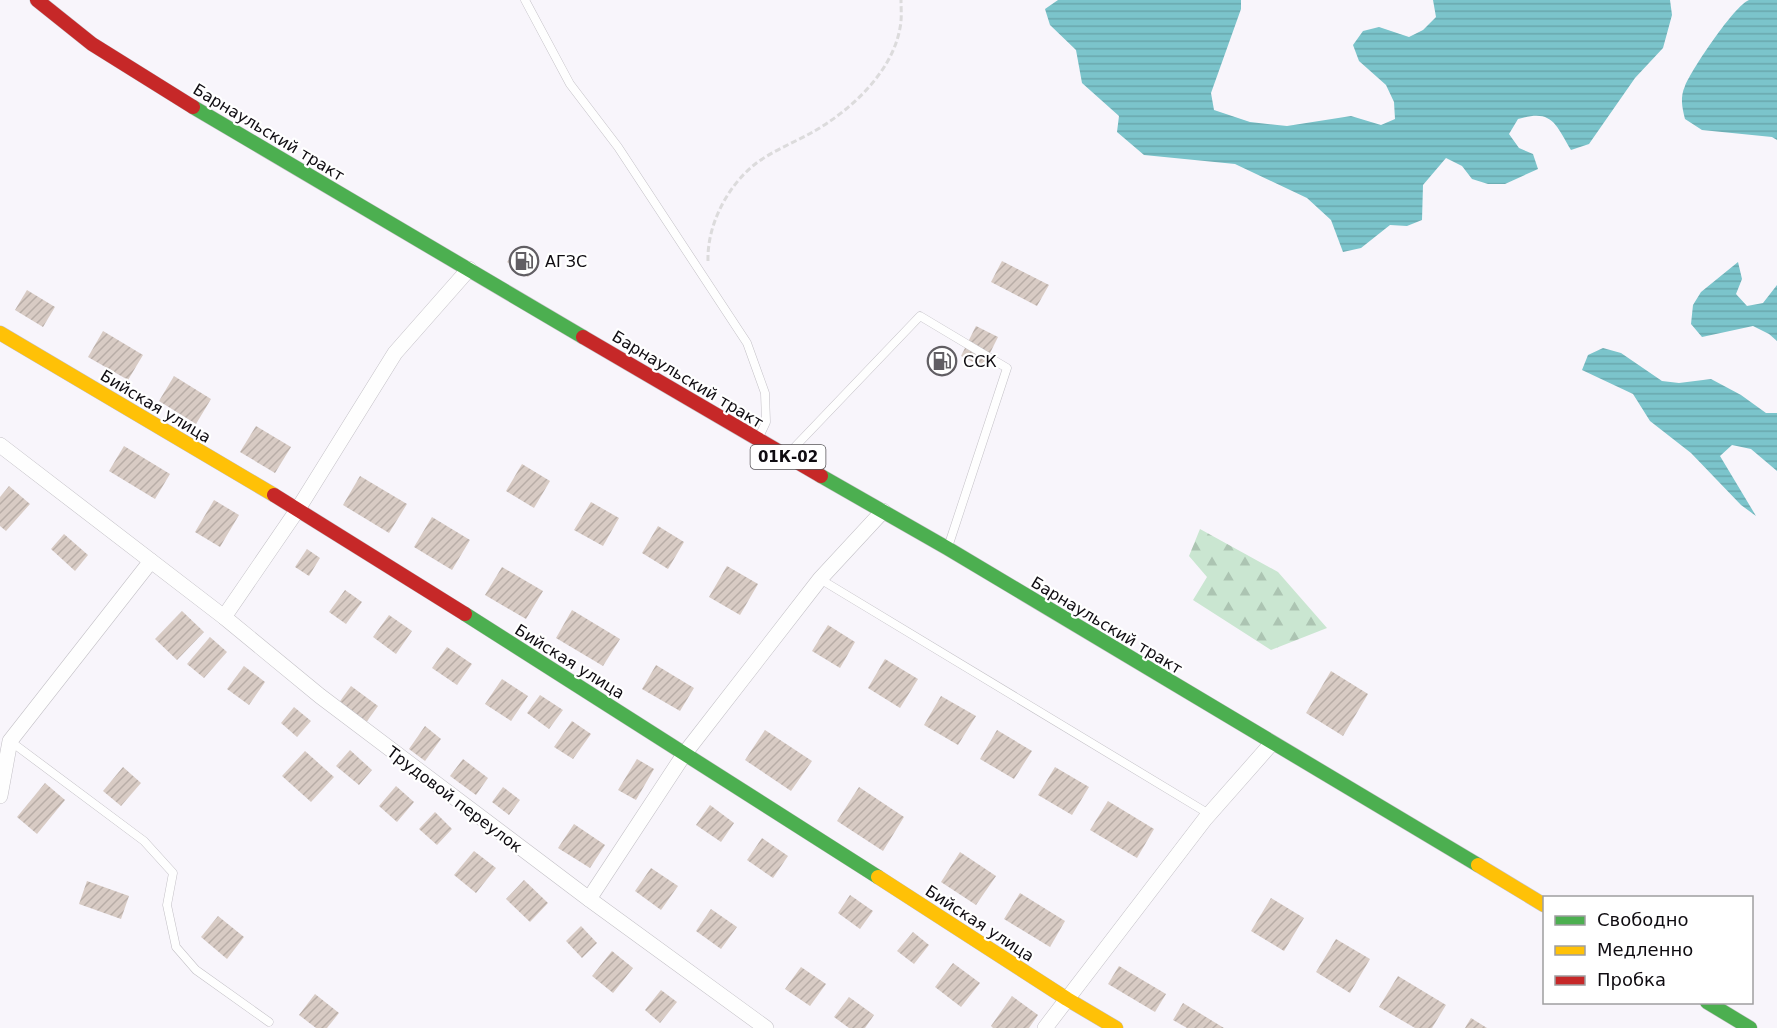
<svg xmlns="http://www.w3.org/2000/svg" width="1777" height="1028" font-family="'DejaVu Sans',sans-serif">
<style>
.forest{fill:url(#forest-firs)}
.water{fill:url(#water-rules)}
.building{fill:url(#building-hatch)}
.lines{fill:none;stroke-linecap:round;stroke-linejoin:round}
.lane-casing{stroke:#c3c0c6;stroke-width:9}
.street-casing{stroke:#c3c0c6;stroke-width:16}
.fast-casing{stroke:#c3c0c6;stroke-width:15}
.slow-casing{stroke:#c3c0c6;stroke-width:15}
.jam-casing{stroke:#c3c0c6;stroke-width:15}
.path{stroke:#dcdbdc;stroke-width:3;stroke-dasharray:6 3;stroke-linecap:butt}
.lane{stroke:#fefefe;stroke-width:8}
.street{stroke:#fefefe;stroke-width:15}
.fast{stroke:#4caf50;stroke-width:14}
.slow{stroke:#ffc107;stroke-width:14}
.jam{stroke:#c62828;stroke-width:14}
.labels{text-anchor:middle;stroke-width:4.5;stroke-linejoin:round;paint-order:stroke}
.shield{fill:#fff;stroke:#575558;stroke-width:1.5}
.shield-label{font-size:15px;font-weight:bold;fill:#0f0c11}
.street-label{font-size:16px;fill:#0f0c11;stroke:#fff}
.poi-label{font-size:16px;fill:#0f0c11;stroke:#fff;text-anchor:start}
</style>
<defs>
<pattern id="forest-firs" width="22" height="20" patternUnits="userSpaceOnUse" patternTransform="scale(1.5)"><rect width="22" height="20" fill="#cae6d1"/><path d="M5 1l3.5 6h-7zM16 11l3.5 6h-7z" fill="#acc4b2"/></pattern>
<pattern id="water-rules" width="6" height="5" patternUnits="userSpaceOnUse" patternTransform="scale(1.5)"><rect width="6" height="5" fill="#7bc4cb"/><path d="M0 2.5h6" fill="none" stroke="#69a7ad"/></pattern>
<pattern id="building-hatch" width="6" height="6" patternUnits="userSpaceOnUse" patternTransform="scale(1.5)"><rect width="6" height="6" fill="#d8cbc4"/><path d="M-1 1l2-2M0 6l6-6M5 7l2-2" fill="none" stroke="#b8ada7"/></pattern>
</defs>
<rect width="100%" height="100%" fill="#f8f5fb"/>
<path class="forest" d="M 1200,529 L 1278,572 L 1327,628 L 1271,650 L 1193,600 L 1207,577 L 1189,556 Z"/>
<g class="water">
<path d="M 1058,0 L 1241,0 L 1241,9 L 1211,93 L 1214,110 L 1250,122 L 1287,126 L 1351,116 L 1381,125 L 1395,119 L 1394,102 L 1386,85 L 1359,61 L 1353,45 L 1363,31 L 1379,27 L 1409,37 L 1423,30 L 1436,17 L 1433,0 L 1670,0 L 1672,15 L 1663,48 L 1635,78 L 1589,144 L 1571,150 C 1555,123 1552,109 1518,119 L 1509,134 L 1519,148 L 1533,154 L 1538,169 L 1505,184 L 1488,184 L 1472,179 L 1462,166 L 1446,158 L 1423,185 L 1422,220 L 1407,226 L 1390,225 L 1361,248 L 1343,252 L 1331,220 L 1307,198 L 1235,164 L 1144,155 L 1117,132 L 1119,116 L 1082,83 L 1076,50 L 1050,25 L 1045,9 Z"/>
<path d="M 1749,0 L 1777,0 L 1777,140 L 1772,137 L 1702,130 L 1685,119 C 1682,107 1680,97 1685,86 C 1692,69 1734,6 1749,0 Z"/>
<path d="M 1738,262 L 1742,279 L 1736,294 L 1747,306 L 1763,303 L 1777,285 L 1777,341 L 1769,334 L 1753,326 L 1702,337 L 1691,324 L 1693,305 L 1701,292 Z"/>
<path d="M 1603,348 L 1621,353 L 1662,381 L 1679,383 L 1711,379 L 1741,395 L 1766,413 L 1777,413 L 1777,471 L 1751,449 L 1732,445 L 1720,456 L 1756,516 L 1741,505 L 1691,453 L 1650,421 L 1633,394 L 1582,370 L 1588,355 Z"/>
</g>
<g class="building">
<path d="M 516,249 L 537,264 L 528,277 L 507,262 Z"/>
<path d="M 1002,261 L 1049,285 L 1037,306 L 991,282 Z"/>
<path d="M 27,290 L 55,307 L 43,327 L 15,310 Z"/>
<path d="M 976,326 L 998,337 L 983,367 L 961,356 Z"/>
<path d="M 103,331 L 143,355 L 128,380 L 88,357 Z"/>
<path d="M 174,376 L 211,399 L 196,424 L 159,401 Z"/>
<path d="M 256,426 L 291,447 L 275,473 L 240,452 Z"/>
<path d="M 124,446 L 170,474 L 155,499 L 109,471 Z"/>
<path d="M 522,464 L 550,481 L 534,508 L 506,491 Z"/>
<path d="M 360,476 L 407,504 L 389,533 L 343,505 Z"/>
<path d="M 9,486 L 30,504 L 6,531 L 0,526 L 0,497 Z"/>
<path d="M 214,500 L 239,515 L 220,547 L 195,532 Z"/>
<path d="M 591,502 L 619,518 L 603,546 L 574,530 Z"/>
<path d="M 432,517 L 470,540 L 452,570 L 414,547 Z"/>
<path d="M 658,526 L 684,542 L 668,569 L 642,553 Z"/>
<path d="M 64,534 L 88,555 L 75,571 L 51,549 Z"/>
<path d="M 307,549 L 320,558 L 309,576 L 295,567 Z"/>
<path d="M 727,566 L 758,584 L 740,615 L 709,597 Z"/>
<path d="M 502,567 L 543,591 L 526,619 L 485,595 Z"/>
<path d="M 345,590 L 362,602 L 346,624 L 329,612 Z"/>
<path d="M 572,610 L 620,639 L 603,666 L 556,638 Z"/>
<path d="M 182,611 L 204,632 L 177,660 L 155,639 Z"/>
<path d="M 389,615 L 412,631 L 396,654 L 373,637 Z"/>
<path d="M 828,625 L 855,642 L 840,668 L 812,651 Z"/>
<path d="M 210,637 L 227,652 L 204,678 L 187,664 Z"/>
<path d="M 447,647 L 472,664 L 457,685 L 432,668 Z"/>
<path d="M 885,659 L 918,679 L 900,708 L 868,688 Z"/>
<path d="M 656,665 L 694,688 L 680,711 L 642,689 Z"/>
<path d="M 244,666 L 265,682 L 249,705 L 227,689 Z"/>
<path d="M 1331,671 L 1368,694 L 1343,736 L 1306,713 Z"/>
<path d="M 502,679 L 528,696 L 511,721 L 485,704 Z"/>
<path d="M 351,686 L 378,706 L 365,724 L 338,704 Z"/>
<path d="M 540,695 L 563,710 L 549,729 L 527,713 Z"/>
<path d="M 941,696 L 976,716 L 958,745 L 924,725 Z"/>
<path d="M 294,707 L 311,721 L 297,737 L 281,723 Z"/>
<path d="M 572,721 L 591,734 L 573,759 L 554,747 Z"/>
<path d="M 425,726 L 441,739 L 425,761 L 409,749 Z"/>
<path d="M 765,730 L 812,761 L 791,791 L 745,760 Z"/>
<path d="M 997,730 L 1032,751 L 1014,779 L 980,759 Z"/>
<path d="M 350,750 L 372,770 L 359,785 L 336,766 Z"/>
<path d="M 305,751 L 334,777 L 311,802 L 282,776 Z"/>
<path d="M 463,759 L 488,778 L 476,795 L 450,776 Z"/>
<path d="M 637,759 L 654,769 L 636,800 L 618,790 Z"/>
<path d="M 123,767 L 141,783 L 121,806 L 103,791 Z"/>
<path d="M 1055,767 L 1089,787 L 1072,815 L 1038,795 Z"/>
<path d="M 45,783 L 65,800 L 37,834 L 17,817 Z"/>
<path d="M 396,786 L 414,802 L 397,822 L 379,806 Z"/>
<path d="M 503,787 L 520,800 L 509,815 L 492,802 Z"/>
<path d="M 859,787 L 904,817 L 883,851 L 837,821 Z"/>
<path d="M 1108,801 L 1154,829 L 1137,858 L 1090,830 Z"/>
<path d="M 710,805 L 734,823 L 721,842 L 696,825 Z"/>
<path d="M 435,812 L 452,829 L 437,845 L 419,829 Z"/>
<path d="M 574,824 L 605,845 L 590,868 L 558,848 Z"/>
<path d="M 762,838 L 788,856 L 773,878 L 747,860 Z"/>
<path d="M 474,851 L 496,868 L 476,893 L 454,875 Z"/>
<path d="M 960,852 L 996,876 L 976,905 L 941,882 Z"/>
<path d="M 651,868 L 678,886 L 661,910 L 635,891 Z"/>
<path d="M 524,880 L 548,903 L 530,922 L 506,899 Z"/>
<path d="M 87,881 L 129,896 L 121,919 L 79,904 Z"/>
<path d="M 1020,893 L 1065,921 L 1050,947 L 1004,919 Z"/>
<path d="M 850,895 L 873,911 L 860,929 L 838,913 Z"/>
<path d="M 1271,898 L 1304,918 L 1284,951 L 1251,931 Z"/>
<path d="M 711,909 L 737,927 L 721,949 L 696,931 Z"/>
<path d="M 218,916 L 244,937 L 227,959 L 201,937 Z"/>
<path d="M 581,926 L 597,943 L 582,958 L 566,941 Z"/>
<path d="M 913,932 L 929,945 L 914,964 L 897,951 Z"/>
<path d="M 1336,939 L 1370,959 L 1350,993 L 1316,972 Z"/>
<path d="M 612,951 L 633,968 L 613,993 L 592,976 Z"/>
<path d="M 953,963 L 980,983 L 961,1007 L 935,987 Z"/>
<path d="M 1119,966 L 1166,994 L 1155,1012 L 1108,984 Z"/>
<path d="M 801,967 L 826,984 L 810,1006 L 785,989 Z"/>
<path d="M 1398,976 L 1446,1005 L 1432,1028 L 1415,1028 L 1379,1007 Z"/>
<path d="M 661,990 L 677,1002 L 660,1023 L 645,1010 Z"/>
<path d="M 315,994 L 339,1013 L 327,1028 L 316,1028 L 299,1015 Z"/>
<path d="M 1012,996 L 1038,1015 L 1029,1028 L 993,1028 L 991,1026 Z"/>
<path d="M 849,997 L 874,1015 L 865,1028 L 849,1028 L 834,1017 Z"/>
<path d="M 1183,1003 L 1224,1028 L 1187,1028 L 1173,1020 Z"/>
<path d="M 1471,1018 L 1487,1028 L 1465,1028 Z"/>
</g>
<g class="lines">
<g class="lane-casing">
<g id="lane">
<path d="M 525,0 L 570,84 L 618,147 L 747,343 L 765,393 L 766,422 L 759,437"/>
<path d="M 788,454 L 920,316 L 1007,368 L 949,544"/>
<path d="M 820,579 L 1209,814"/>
<path d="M 10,741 L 144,841 L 173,873 L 167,905 L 176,947 L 196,970 L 269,1022"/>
</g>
</g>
<g class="street-casing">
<g id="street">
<path d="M 0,445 L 224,617 L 320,696 L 589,899 L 766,1028"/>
<path d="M 224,617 L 298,509 L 395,353 L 469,269"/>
<path d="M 0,796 L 10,741 L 151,561"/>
<path d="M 589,899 L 685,753 L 820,579 L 883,511"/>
<path d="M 1045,1028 L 1205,819 L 1272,743"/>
</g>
</g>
<g class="fast-casing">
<g id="fast">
<path d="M 193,107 L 583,337"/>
<path d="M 821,476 L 947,548 L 1478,865"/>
<path d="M 465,614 L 878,877"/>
<path d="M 1707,1002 L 1750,1028"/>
</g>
</g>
<g class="slow-casing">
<g id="slow">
<path d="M 0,333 L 274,495"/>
<path d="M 1478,865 L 1544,905"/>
<path d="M 878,877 L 1067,999 L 1116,1028"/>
</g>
</g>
<g class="jam-casing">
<g id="jam">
<path d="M 37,0 L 92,44 L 193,107"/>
<path d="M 583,337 L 821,476"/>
<path d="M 274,495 L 465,614"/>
</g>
</g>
<path class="path" d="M 708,261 C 707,225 727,187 754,165 C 770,152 793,143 811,133 C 849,112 892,73 900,28 C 902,19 901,9 901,0"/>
<use href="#lane" class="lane"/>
<use href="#street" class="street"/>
<use href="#fast" class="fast"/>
<use href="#slow" class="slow"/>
<use href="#jam" class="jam"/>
</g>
<defs>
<g id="fuel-ring" transform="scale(1.5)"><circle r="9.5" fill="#fff" stroke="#615e63" stroke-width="1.5"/><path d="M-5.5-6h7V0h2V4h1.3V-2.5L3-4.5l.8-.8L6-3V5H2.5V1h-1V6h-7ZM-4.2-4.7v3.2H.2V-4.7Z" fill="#615e63"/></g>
</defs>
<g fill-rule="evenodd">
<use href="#fuel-ring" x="524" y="261"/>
<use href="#fuel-ring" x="942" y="361"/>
</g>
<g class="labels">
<rect class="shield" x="750.5" y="445" width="75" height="24" rx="4.5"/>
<g class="shield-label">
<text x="788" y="462">01К-02</text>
</g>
<g class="street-label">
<text transform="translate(269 132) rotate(31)" y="6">Барнаульский тракт</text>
<text transform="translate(688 379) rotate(31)" y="6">Барнаульский тракт</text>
<text transform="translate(156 406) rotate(31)" y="6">Бийская улица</text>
<text transform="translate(1107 625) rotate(31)" y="6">Барнаульский тракт</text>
<text transform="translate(570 661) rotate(32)" y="6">Бийская улица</text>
<text transform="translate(455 799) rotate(37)" y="6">Трудовой переулок</text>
<text transform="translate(980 923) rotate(33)" y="6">Бийская улица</text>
</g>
<g class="poi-label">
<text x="545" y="267">АГЗС</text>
<text x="963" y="367">ССК</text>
</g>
</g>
<rect x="1543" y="896" width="210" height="108" fill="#ffffff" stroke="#9f9ea0" stroke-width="1.5"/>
<rect x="1555" y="916" width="30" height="9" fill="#4caf50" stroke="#9f9ea0" stroke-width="1.5"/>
<text x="1597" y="926" font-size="18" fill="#0f0c11">Свободно</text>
<rect x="1555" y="946" width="30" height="9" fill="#ffc107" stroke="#9f9ea0" stroke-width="1.5"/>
<text x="1597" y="956" font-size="18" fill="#0f0c11">Медленно</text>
<rect x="1555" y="976" width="30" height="9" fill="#c62828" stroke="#9f9ea0" stroke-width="1.5"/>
<text x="1597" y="986" font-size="18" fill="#0f0c11">Пробка</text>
</svg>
